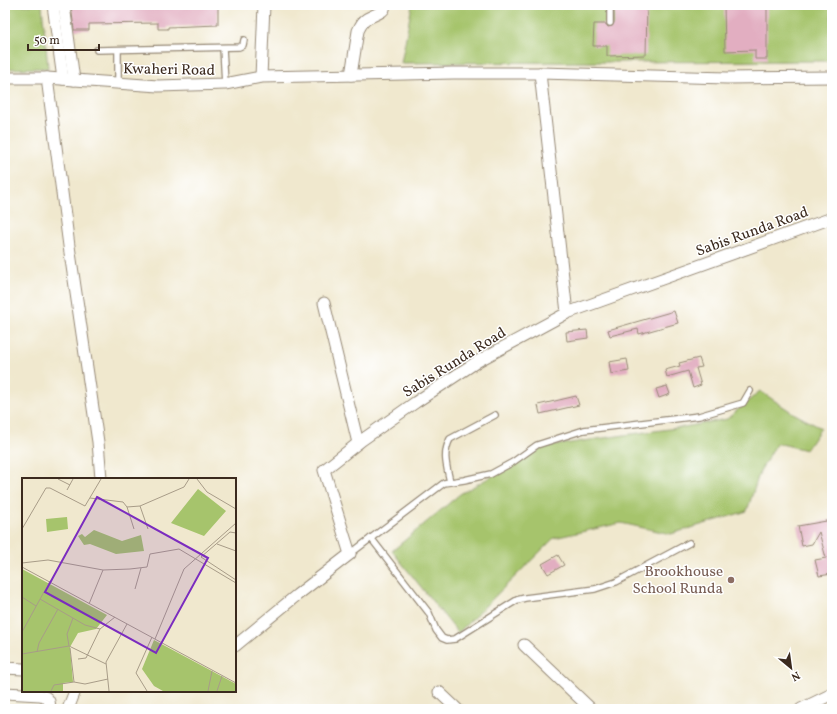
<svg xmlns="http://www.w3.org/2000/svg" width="837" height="714" font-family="Vollkorn,serif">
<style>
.green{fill:#a6c46c;stroke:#707745}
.building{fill:#e2aec1}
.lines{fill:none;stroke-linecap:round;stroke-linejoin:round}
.service-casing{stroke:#968976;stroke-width:8}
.minor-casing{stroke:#968976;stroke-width:13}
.service{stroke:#fff;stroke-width:5.5}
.minor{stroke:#fff;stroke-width:11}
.education-dot{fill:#8d6e63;stroke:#fff;stroke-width:1.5}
.labels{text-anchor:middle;stroke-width:3;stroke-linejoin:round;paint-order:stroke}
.street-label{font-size:15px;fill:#3b2a1e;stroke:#fff}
.education-label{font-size:15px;fill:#785e54;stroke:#fff;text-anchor:end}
.inset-road{fill:none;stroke:#a89c88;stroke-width:1}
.view{fill:#7b2cbf;fill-opacity:0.15;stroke:#7b2cbf;stroke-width:2}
.inset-edge{fill:none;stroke:#3b2a1e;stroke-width:2}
</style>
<rect width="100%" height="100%" fill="#fff"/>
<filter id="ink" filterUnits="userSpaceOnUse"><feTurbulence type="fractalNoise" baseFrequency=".025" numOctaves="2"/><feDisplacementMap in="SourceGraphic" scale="8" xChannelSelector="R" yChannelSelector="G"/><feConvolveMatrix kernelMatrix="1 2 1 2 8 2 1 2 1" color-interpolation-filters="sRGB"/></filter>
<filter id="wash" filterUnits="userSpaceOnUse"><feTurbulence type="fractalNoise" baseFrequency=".012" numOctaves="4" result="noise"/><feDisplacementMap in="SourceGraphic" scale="16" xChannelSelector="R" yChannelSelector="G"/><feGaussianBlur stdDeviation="0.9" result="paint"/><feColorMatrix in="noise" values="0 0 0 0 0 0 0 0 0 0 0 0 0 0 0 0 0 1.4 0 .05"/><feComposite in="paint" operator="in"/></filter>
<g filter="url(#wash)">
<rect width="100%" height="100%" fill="#f0e8ce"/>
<g class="green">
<path d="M 5,5 L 42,5 L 48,68 L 5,69 Z"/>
<path d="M 412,5 L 832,5 L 832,61 L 401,63 Z"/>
<path d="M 760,391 L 793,413 L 821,428 L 806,450 L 777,443 L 760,471 L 747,511 L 671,534 L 621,523 L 554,538 L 458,633 L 392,551 L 460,494 L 544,447 L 617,436 L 684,427 L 727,419 Z"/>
</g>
<g id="blocks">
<g class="building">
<path d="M 71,5 L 218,5 L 218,25 L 168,27 L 168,29 L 158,29 L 158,23 L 89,24 L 89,30 L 74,30 Z"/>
<path d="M 614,5 L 647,5 L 646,55 L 607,56 L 607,46 L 593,46 L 594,24 L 606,24 L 608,27 L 612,26 L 614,23 Z"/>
<path d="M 724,5 L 767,5 L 767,59 L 755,59 L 755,50 L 725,51 Z"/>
<path d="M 674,311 L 678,323 L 639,334 L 638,329 L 610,336 L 608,330 Z"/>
<path d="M 587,330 L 588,338 L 567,341 L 566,332 Z"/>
<path d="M 699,358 L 702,367 L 696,368 L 701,385 L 693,388 L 688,371 L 667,377 L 665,370 L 680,366 L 679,363 Z"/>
<path d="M 627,359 L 629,371 L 611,374 L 609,362 Z"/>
<path d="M 667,386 L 670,394 L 659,398 L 656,389 Z"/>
<path d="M 576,396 L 579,405 L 540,414 L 538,405 Z"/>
<path d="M 832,520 L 832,574 L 819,576 L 815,560 L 826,558 L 819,532 L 812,544 L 802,546 L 798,526 Z"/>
<path d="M 558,555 L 564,565 L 548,574 L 542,564 Z"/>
</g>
</g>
</g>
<g filter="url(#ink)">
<use href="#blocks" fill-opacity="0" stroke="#968976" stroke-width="1"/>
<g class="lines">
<g class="service-casing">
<g id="service">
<path d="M 610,23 L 610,5"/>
<path d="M 223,48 L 225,84"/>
<path d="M 97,50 L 239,47 L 243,45 L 244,40"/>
<path d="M 118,50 L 118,83"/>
<path d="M 450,482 C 447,467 442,454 450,439 L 495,415"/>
<path d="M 371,538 L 429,613 L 436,630 L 442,638 L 447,640 L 455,639 L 517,600 L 525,598 L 595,589 L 616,582 L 689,543"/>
<path d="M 350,554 L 444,483 L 464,480 L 491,474 L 513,462 L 537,445 L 584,430 L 699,416 L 743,403 L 750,391"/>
</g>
</g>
<g class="minor-casing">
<g id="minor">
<path d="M 53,5 L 63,79"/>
<path d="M 64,5 L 74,80"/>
<path d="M 540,73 L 567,313"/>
<path d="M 351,75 L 358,31 C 365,15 370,19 382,11 L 384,9 L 385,5"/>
<path d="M 261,77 L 264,5"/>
<path d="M 5,78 L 47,78 L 158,86 L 225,84 L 261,77 L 453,73 L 540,73 L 727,78 L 832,77"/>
<path d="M 47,78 L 69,246 L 98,442 L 101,479"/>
<path d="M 324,303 L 358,443"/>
<path d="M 524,645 L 591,709"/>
<path d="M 235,646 L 297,595 L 350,554 L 324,470 L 362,440 L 416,402 L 478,361 L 567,313 L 832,218"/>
<path d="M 5,668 L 23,669"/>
<path d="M 439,692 L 457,709"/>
<path d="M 5,693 L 40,695 C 48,697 51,700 49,709"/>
<path d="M 68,709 L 75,691"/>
<path d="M 801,709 L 832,694"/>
</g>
</g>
<use href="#service" class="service"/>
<use href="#minor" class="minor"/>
</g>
</g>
<circle class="education-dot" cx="731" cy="580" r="4"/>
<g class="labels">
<g class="street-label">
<text transform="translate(169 69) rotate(1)" y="5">Kwaheri Road</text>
<text transform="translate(752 231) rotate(-20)" y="5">Sabis Runda Road</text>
<text transform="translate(454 362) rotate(-32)" y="5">Sabis Runda Road</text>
</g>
<g class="education-label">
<text x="723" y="576">Brookhouse<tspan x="723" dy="17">School Runda</tspan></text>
</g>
</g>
<g transform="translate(22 478)">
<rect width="214" height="214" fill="#f0e8ce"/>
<path d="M 176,11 L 204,33 L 182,58 L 149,45 ZM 45,39 L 46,51 L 25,54 L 24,41 ZM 72,52 L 100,63 L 119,57 L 122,73 L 94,76 L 68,66 L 62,67 L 56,58 L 60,56 L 63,59 ZM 0,91 L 85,137 L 74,151 L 56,155 L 48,169 L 51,204 L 41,205 L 41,213 L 0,213 ZM 132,162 L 214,206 L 214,213 L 141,213 L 132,208 L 120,191 Z" fill="#a6c46c"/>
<path class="inset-road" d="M 36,1 L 48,7M 175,1 L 185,14 L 214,31M 45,12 L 51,1M 68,20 L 101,24 L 105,29 L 118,28 L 162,9 L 167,1M 118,28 L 126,51M 105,29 L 112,51M 0,51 L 24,10 L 28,10 L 63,28 L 79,1M 214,55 L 208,54 L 179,79 L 214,102M 195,66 L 214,73M 0,85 L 26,82 L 81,92 L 108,91 L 125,89 L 128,76 L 157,71 L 214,105M 0,89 L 214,205M 113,111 L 119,90M 0,119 L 14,128M 18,121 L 63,147 L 78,151M 67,126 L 81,92M 0,154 L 28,103M 133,161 L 162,91 L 214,45M 47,168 L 45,156 L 51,140M 48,170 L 52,204M 15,174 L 17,165 L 36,131M 0,176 L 47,168 L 84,186M 56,181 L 64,180 L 78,151 L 93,139M 114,195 L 130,159M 114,195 L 125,213M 29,213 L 32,207 L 52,204 L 63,206 L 86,201M 87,213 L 84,184 L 105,146M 186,213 L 190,193M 195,213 L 200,198"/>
<path class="view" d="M 75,19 L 186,80 L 134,175 L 23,114 Z"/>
<rect width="214" height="214" class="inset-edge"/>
</g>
<rect width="837" height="714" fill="none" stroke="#fff" stroke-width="20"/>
<g transform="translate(791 668) rotate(151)" stroke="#ffffff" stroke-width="3" paint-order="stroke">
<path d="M0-3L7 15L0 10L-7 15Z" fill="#3b2a1e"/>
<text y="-6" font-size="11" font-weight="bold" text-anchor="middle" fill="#3b2a1e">N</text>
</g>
<path d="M28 44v6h71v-6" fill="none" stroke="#3b2a1e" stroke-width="2"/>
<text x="34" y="44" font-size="12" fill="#3b2a1e" stroke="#ffffff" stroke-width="3" paint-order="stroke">50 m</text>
</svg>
